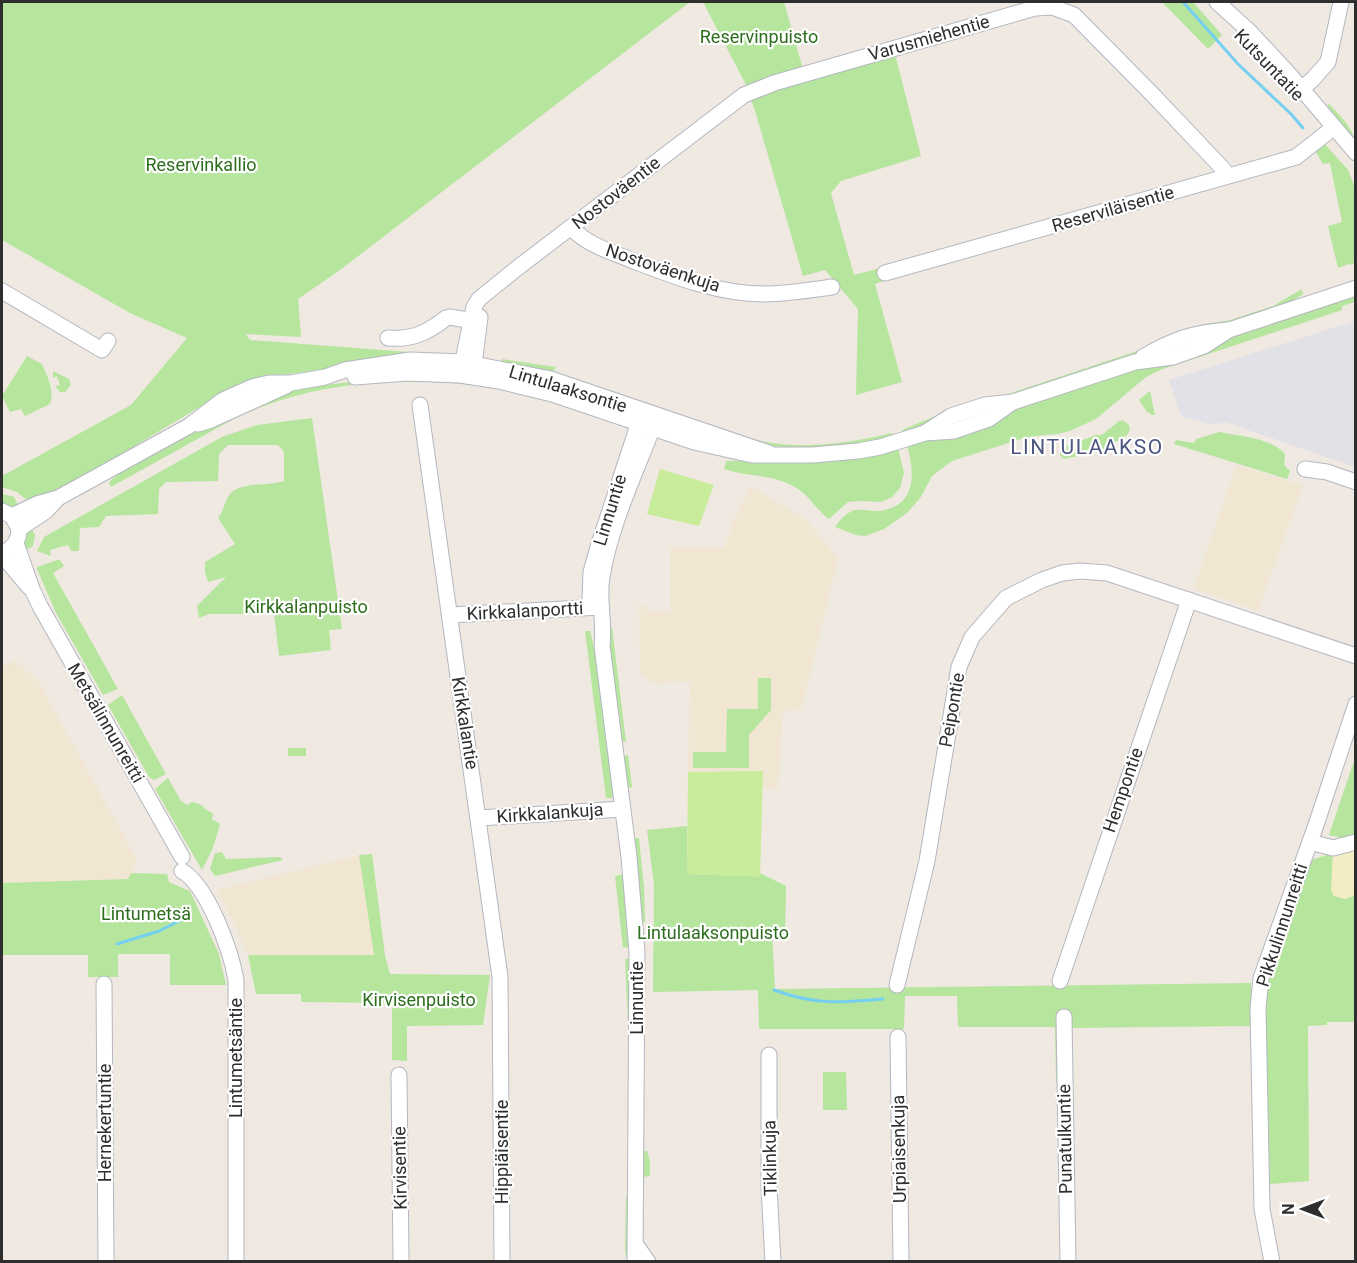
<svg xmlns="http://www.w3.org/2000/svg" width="1357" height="1263" font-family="Roboto,sans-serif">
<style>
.industrial{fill:#e3e1e8}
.education{fill:#f0e6d1}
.green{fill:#b6e59e}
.sand{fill:#f3ecc5}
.pitch{fill:#c9ec9a}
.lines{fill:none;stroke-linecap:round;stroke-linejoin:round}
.stream{stroke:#75cff0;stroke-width:3}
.minor-casing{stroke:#b4b7c1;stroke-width:17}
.minor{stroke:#fff;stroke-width:15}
.labels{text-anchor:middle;stroke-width:4.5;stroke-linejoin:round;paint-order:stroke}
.park-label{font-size:18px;fill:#2c6e1b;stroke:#fff}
.street-label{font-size:18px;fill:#2e2e2e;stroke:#fff}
.quarter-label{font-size:21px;letter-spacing:1.5px;fill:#4d5680;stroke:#fff}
</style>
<rect width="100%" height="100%" fill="#efe9e1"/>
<path class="industrial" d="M 1355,321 L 1355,467 L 1225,422 L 1213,425 L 1181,416 L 1169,380 Z"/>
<g class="education">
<path d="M 1236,465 L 1303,485 L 1258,611 L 1194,589 Z"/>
<path d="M 751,486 L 808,521 L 838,559 L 801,710 L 783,711 L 778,788 L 763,788 L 763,771 L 688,772 L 690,682 L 654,683 L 640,674 L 639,605 L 647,605 L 647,611 L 670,612 L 670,548 L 724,548 L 733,522 Z"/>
<path d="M 15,660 L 38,681 L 137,860 L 128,879 L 2,883 L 2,664 L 7,665 Z"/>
<path d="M 359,855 L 375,955 L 248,955 L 231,917 L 216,890 Z"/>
</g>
<g class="green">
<path d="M 2,2 L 690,2 L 340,270 L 298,299 L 301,337 L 246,334 L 250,340 L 435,354 L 261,378 L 224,394 L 215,395 L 208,402 L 93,471 L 58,490 L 28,501 L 17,492 L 2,487 L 2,476 L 131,405 L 187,338 L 130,313 L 2,240 Z"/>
<path d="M 703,2 L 784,2 L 802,66 L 813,76 L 895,54 L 921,156 L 841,181 L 831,193 L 854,275 L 885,267 L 889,279 L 875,284 L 902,382 L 856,395 L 858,309 L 825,270 L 803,276 L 756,114 L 745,83 Z"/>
<path d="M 1162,2 L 1193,2 L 1222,35 L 1208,49 Z"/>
<path d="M 1329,104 C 1339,115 1354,128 1355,143 L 1327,105 Z"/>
<path d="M 1322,141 L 1348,170 L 1354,185 L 1356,262 L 1350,265 L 1349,264 L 1338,268 L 1328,226 L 1342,222 L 1330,163 L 1323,164 L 1314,149 Z"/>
<path d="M 1302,289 L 1303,294 L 1288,304 L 903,433 L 902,430 L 973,400 L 1005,395 L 1137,351 L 1173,333 L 1204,324 L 1227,321 L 1273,306 Z"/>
<path d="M 1355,294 L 1355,302 L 1342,306 L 1342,310 L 1160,370 L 1146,377 L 1096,419 L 1070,431 L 1057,434 L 1027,437 L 952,461 L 932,476 L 921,497 L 907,513 L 884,529 L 865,536 L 856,535 L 835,527 C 840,520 844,515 852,511 C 861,508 871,512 880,511 C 917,505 915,474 907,445 Z"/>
<path d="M 27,356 L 42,364 C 47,375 55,392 50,404 L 25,416 L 21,409 L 10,412 L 2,396 Z"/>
<path d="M 502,359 L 556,367 L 554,371 L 501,364 Z"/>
<path d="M 53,371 L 69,379 L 71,385 L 65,392 L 60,392 L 55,386 L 60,385 L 57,376 L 53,378 Z"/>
<path d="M 377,379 L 481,382 L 480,386 C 403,377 319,381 247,413 L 245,409 L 288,391 L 316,386 Z"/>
<path d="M 1150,391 L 1155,415 L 1153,415 L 1147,412 L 1139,400 Z"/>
<path d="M 634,399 C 684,417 738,442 792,445 C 827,446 859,441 892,433 L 893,436 L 872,442 L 823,448 L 790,448 L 759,444 L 632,404 Z"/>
<path d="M 237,412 L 239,416 L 111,487 L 109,482 C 146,451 193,431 237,412 Z"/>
<path d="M 312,418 L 342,629 L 329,630 L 331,650 L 279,656 L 274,614 L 209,614 L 199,618 L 197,606 L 226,577 L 208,582 L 205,572 L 205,562 L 235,544 L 218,518 C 224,511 225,498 232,492 C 243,482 269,486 284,481 L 284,452 L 278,445 L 228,445 L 219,454 L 218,481 L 166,482 L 159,489 L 158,514 L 106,516 L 99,527 L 80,528 L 79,551 L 71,551 L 68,545 L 50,550 L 51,556 L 37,551 L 44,537 L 222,437 L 257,425 Z"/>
<path d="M 1123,420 L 1129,425 L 1130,430 L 1127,435 L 1101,451 L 1064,459 L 1060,455 L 1060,449 L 1096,435 L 1102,435 L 1119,421 Z"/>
<path d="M 1220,432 C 1242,437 1269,437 1285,454 L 1284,465 L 1290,471 L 1287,479 L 1174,444 L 1176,440 L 1194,443 L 1196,439 Z"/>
<path d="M 898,448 L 904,473 L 900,488 L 892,497 L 881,502 L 859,501 L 848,502 L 829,519 C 817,511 809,495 795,487 C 773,474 748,477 724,469 L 726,461 C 757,459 788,463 819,462 C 846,461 872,454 898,448 Z"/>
<path d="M 2,494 L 14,497 L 18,505 L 11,507 L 2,505 Z"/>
<path d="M 32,529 L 35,535 L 33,546 L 24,551 L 22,549 L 25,535 Z"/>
<path d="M 57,560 L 60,560 L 64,566 L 53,573 L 118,689 L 103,695 L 56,613 L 37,569 L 37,567 Z"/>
<path d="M 607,627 L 612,627 L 626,742 L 622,741 Z"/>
<path d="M 585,631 L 590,631 L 596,655 L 613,798 L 606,798 Z"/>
<path d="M 758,678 L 771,678 L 771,710 L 749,735 L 749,768 L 693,768 L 693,752 L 726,752 L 727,709 L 758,709 Z"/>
<path d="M 122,695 L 166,774 L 154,780 L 149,777 L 108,705 Z"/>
<rect x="288" y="748" width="18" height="8"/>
<path d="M 628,755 L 632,787 L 626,788 L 623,756 Z"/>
<path d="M 1355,758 L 1355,834 L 1342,838 L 1329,835 Z"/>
<path d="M 168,778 L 181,801 L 187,805 L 192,802 C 205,804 203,810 213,813 L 212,821 L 214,820 L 220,824 L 213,848 L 202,870 L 155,789 Z"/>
<path d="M 687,826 L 687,874 L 760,876 L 760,873 L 786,886 L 785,935 L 772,934 L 775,989 L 1251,983 L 1252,1026 L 1069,1028 L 1070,1081 L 1056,1082 L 1055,1027 L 958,1027 L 957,996 L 905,996 L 904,1029 L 759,1029 L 758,990 L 653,992 L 654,885 L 647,830 Z"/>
<path d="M 634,838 L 639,838 L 644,888 L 645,922 L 642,923 Z"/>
<path d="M 1355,846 L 1355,1022 L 1327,1022 L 1327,1025 L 1308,1026 L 1309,1181 L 1270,1184 L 1265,1016 L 1269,978 L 1311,860 Z"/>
<path d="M 222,852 L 226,859 L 280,857 L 283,860 L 215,876 L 210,869 L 215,853 Z"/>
<path d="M 372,854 L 385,955 L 390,974 L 490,975 L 483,1025 L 407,1026 L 407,1061 L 392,1060 L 392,1003 L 301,1002 L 301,994 L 256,994 L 248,955 L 374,955 L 359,855 Z"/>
<path d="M 131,873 L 167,874 L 169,882 L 190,891 L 219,954 L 226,985 L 170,985 L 170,954 L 118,954 L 118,977 L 88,977 L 88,955 L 2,955 L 2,883 L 128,879 Z"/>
<path d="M 624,874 L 630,948 L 623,947 L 615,876 Z"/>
<path d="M 625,959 L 630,959 L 631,1022 L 628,1022 Z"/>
<path d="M 823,1072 L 846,1072 L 847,1110 L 823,1110 Z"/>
<path d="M 643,1151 L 647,1151 L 650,1162 L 650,1176 L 643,1177 Z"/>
<path d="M 626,1198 L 630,1198 L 628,1261 L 625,1252 Z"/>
</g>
<path class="sand" d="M 1356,845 L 1355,892 L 1353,896 L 1345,899 L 1334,896 L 1331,890 L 1333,848 Z"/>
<g class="pitch">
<path d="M 660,469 L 714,485 L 699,526 L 647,514 Z"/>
<path d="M 763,771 L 760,877 L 687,874 L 688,772 Z"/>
</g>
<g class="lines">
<g class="stream">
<path d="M 1183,2 L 1238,64 L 1291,114 L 1303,128"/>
<path d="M 117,944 L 159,931 L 187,917"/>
<path d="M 774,990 C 815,1005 840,1003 883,999"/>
</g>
<g class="minor-casing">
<g id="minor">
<path d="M 1217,2 L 1249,31 L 1289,74 L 1356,153"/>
<path d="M 1297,93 L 1313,79 L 1328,62 L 1341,2"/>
<path d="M 571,228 C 590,246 607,250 631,260 C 673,276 718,294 764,294 C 787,294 810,290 832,287"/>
<path d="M 885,273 L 1296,157 L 1333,128"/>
<path d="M 2,291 L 102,350 L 108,341"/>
<path d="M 388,338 C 412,340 427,333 446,318 L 450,317 L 479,322"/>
<path d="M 1143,357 C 1174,339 1192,333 1227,330"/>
<path d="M 473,373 L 480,317"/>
<path d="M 460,375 L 474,307 L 479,299 L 516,269 L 744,95 L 774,83 L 1035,8 L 1052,7 L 1074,15 L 1153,95 L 1224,170 L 1227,176"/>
<path d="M 355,377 L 407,373 L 460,375 L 499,381 L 552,394 L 694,442 L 752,455 L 813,455 L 858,451 L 880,447 L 925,433 L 954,431 L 989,419 L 1013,402"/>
<path d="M 420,405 L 500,977 L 502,1262"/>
<path d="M 198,424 L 211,420 L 286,386"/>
<path d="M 926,432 L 951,416 L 985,405 L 1013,402 L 1135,362 L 1173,357 L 1204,346 L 1229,330 L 1356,288"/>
<path d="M 1305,469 L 1327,472 L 1356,482"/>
<path d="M 2,511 L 12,516 L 19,529 C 19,541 13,549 2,553"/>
<path d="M 12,516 L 37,504 L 58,498 L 189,426 L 223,400 L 252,387 L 269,383 L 291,383 L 325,377 L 345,370 L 410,360 L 463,362 L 551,379 L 769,453"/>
<path d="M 19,529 L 46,511 L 58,498"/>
<path d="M 16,543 L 32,589 L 40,606 L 182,857"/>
<path d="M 2,555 L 29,587"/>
<path d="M 590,600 L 591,572 L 598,547 L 641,416"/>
<path d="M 450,615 L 601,607"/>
<path d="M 479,818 L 622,809"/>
<path d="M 1310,842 L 1333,848 L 1356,842"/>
<path d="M 182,871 C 208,886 231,951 236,980 L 236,1262"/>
<path d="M 1060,981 L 1189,600"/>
<path d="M 104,984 L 106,1262"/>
<path d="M 897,985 L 927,861 L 959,667 L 972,637 L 1006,598 L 1042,580 L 1062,573 L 1080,571 L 1107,573 L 1356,656"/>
<path d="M 1064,1017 L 1068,1262"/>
<path d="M 898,1037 L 901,1262"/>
<path d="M 769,1055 L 769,1187 L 773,1262"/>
<path d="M 399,1075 L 401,1262"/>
<path d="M 636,1245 L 648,1262"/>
<path d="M 635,1262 L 637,952 L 629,857 L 602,646 C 605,623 598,600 602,577 C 611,521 638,469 657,416"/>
<path d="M 1272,1262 L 1262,1209 L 1258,1008 L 1261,978 L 1316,825 L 1356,704"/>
</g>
</g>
<use href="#minor" class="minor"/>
</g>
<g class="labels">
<g class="park-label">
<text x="759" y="43">Reservinpuisto</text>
<text x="201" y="171">Reservinkallio</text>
<text x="306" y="613">Kirkkalanpuisto</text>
<text x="146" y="920">Lintumetsä</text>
<text x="713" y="939">Lintulaaksonpuisto</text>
<text x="419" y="1006">Kirvisenpuisto</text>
</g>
<g class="street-label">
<text transform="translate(929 38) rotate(-16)" y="6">Varusmiehentie</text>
<text transform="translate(1269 65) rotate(46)" y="6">Kutsuntatie</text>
<text transform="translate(616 193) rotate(-38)" y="6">Nostoväentie</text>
<text transform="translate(1113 209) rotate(-16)" y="6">Reserviläisentie</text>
<text transform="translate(663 268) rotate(18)" y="6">Nostoväenkuja</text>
<text transform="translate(568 389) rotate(17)" y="6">Lintulaaksontie</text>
<text transform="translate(610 510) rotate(-73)" y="6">Linnuntie</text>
<text transform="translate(525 611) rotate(-3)" y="6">Kirkkalanportti</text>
<text transform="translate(952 710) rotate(-80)" y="6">Peipontie</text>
<text transform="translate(106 723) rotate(60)" y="6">Metsälinnunreitti</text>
<text transform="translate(465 723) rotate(81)" y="6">Kirkkalantie</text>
<text transform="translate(1123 790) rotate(-71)" y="6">Hempontie</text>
<text transform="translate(550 813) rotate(-4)" y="6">Kirkkalankuja</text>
<text transform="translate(1282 925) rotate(-72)" y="6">Pikkulinnunreitti</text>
<text transform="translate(637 998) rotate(-90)" y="6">Linnuntie</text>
<text transform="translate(236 1058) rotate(-90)" y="6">Lintumetsäntie</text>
<text transform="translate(105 1123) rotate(-90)" y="6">Hernekertuntie</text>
<text transform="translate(1065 1139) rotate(-91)" y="6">Punatulkuntie</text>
<text transform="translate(899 1149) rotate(-91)" y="6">Urpiaisenkuja</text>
<text transform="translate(502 1152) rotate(-90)" y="6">Hippiäisentie</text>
<text transform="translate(770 1158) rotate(-91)" y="6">Tiklinkuja</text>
<text transform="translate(400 1168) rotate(-91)" y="6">Kirvisentie</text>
</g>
<g class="quarter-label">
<text x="1087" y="454">LINTULAAKSO</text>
</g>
</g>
<rect width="1357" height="1263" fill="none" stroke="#2e2e2e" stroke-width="6"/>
<g transform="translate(1303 1209) rotate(270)" stroke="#ffffff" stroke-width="4.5" paint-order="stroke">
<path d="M0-4.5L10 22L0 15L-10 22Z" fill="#2e2e2e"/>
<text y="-9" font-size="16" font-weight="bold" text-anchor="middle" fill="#2e2e2e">N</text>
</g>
</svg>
